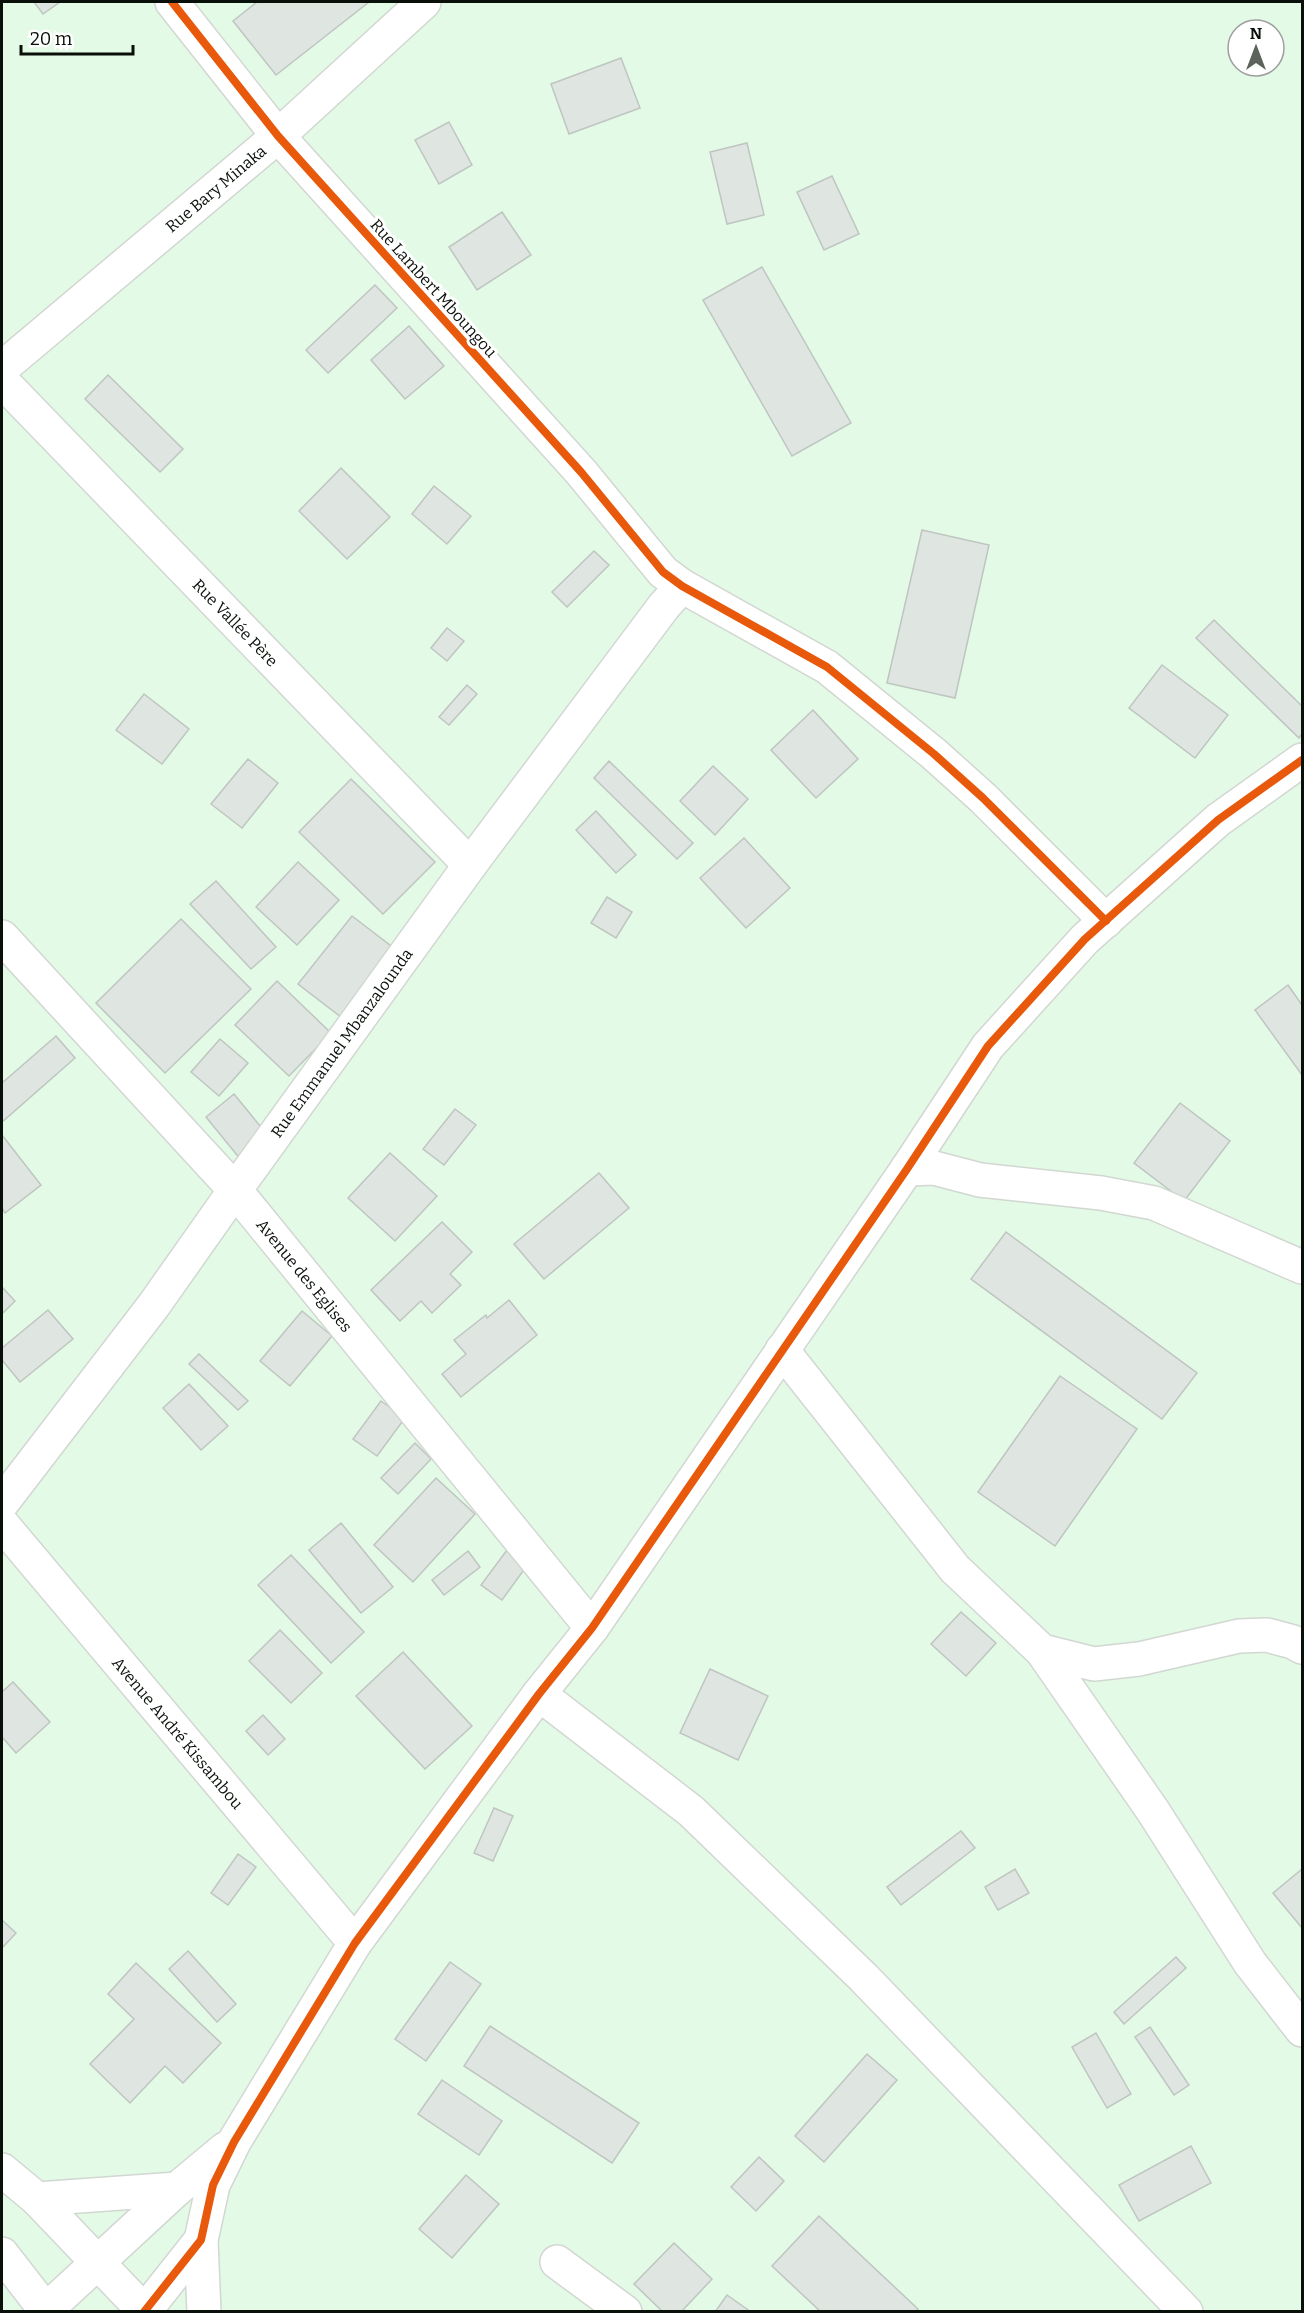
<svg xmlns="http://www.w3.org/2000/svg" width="1304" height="2313" font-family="Bitter,serif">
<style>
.green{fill:#e3fae6;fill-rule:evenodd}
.building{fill:#dfe5e0;stroke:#bfc5c0;stroke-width:1.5}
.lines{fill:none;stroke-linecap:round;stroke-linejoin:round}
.minor-casing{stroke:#d2d7d2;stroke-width:36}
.trunk-casing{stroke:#d2d7d2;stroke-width:36}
.minor{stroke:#fefffe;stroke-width:33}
.trunk{stroke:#fefffe;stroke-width:33}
.cycleway-casing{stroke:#fff;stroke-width:11}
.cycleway{stroke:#e8590c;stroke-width:8}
.labels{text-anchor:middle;stroke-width:6;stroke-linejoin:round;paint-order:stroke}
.street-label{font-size:16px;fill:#090f09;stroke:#fff}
</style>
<rect width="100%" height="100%" fill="#f8fcf8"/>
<path class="green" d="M 2,2 L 1302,2 L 1302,2311 L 2,2311 ZM 1238,30 L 1274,30 L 1274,66 L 1238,66 Z"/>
<g class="building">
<path d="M 34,2 L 60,2 L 43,14 Z"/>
<path d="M 257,2 L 369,2 L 276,75 L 233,21 Z"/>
<path d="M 621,58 L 640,108 L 569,134 L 551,84 Z"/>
<path d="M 449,122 L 472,165 L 439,184 L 415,140 Z"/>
<path d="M 747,143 L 764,215 L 727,224 L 710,152 Z"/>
<path d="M 832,176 L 859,234 L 824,250 L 797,192 Z"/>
<path d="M 502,212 L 531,255 L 477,290 L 449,247 Z"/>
<path d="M 762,267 L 851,423 L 792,456 L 703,300 Z"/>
<path d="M 375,285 L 397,308 L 328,373 L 306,350 Z"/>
<path d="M 409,326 L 444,366 L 405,399 L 371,360 Z"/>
<path d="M 108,375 L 183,449 L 160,472 L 85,399 Z"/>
<path d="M 341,468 L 390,517 L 347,559 L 299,511 Z"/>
<path d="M 434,486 L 471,516 L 447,544 L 412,514 Z"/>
<path d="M 922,530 L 989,545 L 955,698 L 887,683 Z"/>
<path d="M 594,551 L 609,565 L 567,607 L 552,592 Z"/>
<path d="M 1214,620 L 1302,706 L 1302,734 L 1299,738 L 1196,638 Z"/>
<path d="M 447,628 L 464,641 L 447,661 L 431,648 Z"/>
<path d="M 1162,665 L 1228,715 L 1195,758 L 1129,708 Z"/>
<path d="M 467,685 L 477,694 L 449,725 L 439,717 Z"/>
<path d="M 144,694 L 189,729 L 162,764 L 116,730 Z"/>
<path d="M 813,710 L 858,759 L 816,798 L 771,750 Z"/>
<path d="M 248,759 L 278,783 L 242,828 L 211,804 Z"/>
<path d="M 609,761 L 693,843 L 677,859 L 594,778 Z"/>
<path d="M 713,766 L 748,799 L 715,835 L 680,801 Z"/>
<path d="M 351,779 L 435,862 L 383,914 L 299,832 Z"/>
<path d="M 596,811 L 636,855 L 616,873 L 576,830 Z"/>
<path d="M 744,838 L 790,888 L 746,928 L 700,878 Z"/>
<path d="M 298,862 L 339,900 L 297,945 L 256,907 Z"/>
<path d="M 216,881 L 276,947 L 251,969 L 190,904 Z"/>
<path d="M 607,897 L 632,912 L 616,938 L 591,923 Z"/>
<path d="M 352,916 L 395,949 L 341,1017 L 298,984 Z"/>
<path d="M 181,919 L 251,989 L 165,1073 L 96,1003 Z"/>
<path d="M 277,981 L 331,1033 L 289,1076 L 235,1025 Z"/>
<path d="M 1288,985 L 1302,1005 L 1302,1075 L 1255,1010 Z"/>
<path d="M 56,1036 L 75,1058 L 2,1122 L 2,1083 Z"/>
<path d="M 220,1039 L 248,1063 L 219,1096 L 191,1072 Z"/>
<path d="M 234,1094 L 269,1137 L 241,1160 L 206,1117 Z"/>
<path d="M 1180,1103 L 1230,1141 L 1184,1201 L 1134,1163 Z"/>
<path d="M 455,1109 L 476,1125 L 444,1165 L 423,1149 Z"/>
<path d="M 2,1135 L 41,1185 L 5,1213 L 2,1208 Z"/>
<path d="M 390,1153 L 437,1196 L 395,1241 L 348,1198 Z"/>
<path d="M 599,1173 L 629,1208 L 544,1279 L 514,1244 Z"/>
<path d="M 442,1222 L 472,1252 L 450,1274 L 461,1285 L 432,1313 L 421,1301 L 400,1321 L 371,1290 Z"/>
<path d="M 1006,1232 L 1197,1373 L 1162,1419 L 971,1279 Z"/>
<path d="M 2,1287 L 15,1301 L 2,1314 Z"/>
<path d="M 509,1300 L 537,1335 L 461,1397 L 442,1374 L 466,1354 L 454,1340 L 486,1315 L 487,1318 Z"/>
<path d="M 48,1310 L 73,1339 L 20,1382 L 2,1360 L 2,1348 Z"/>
<path d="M 302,1311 L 332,1336 L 290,1386 L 260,1361 Z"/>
<path d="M 199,1354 L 248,1401 L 238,1410 L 189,1364 Z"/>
<path d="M 1060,1376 L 1137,1429 L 1055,1546 L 978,1492 Z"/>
<path d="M 189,1384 L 228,1426 L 201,1450 L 163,1408 Z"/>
<path d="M 381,1401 L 405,1418 L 377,1456 L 353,1439 Z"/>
<path d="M 415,1443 L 431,1459 L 398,1494 L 381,1478 Z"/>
<path d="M 436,1478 L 475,1514 L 413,1582 L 374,1545 Z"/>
<path d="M 341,1523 L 393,1587 L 361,1613 L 309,1550 Z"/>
<path d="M 510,1546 L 531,1560 L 502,1600 L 481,1585 Z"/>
<path d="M 468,1551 L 480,1567 L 444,1595 L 432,1580 Z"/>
<path d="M 291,1555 L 364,1632 L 331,1663 L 258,1585 Z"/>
<path d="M 961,1612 L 996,1643 L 966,1676 L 931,1644 Z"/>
<path d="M 280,1630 L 322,1673 L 291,1703 L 249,1661 Z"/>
<path d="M 403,1652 L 472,1726 L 425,1769 L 356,1696 Z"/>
<path d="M 710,1669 L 768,1696 L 738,1760 L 680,1733 Z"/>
<path d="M 13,1682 L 50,1722 L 16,1753 L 2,1737 L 2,1692 Z"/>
<path d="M 263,1715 L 285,1739 L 268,1755 L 246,1731 Z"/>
<path d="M 494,1808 L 513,1816 L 493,1861 L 474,1853 Z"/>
<path d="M 961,1831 L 975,1848 L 901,1905 L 887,1887 Z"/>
<path d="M 238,1854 L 256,1867 L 228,1905 L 211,1893 Z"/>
<path d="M 1015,1869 L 1029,1893 L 998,1910 L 985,1887 Z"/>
<path d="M 1302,1869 L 1302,1928 L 1273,1893 Z"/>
<path d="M 2,1920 L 16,1933 L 2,1948 Z"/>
<path d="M 188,1951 L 236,2004 L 217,2022 L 169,1969 Z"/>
<path d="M 1176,1957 L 1186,1968 L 1124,2024 L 1114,2012 Z"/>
<path d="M 450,1962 L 481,1984 L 426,2061 L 395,2039 Z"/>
<path d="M 136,1963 L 221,2043 L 183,2083 L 165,2066 L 130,2103 L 90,2064 L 134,2019 L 108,1994 Z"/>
<path d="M 490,2026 L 639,2123 L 612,2163 L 464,2066 Z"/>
<path d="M 1150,2027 L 1189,2085 L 1174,2095 L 1135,2037 Z"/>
<path d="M 1096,2033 L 1131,2094 L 1107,2108 L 1072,2047 Z"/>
<path d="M 867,2054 L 897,2080 L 824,2162 L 795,2136 Z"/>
<path d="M 442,2080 L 502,2121 L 479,2155 L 418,2114 Z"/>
<path d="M 1191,2146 L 1211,2183 L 1139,2221 L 1119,2185 Z"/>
<path d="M 759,2157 L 784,2181 L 756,2211 L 731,2187 Z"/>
<path d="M 466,2175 L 499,2204 L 452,2258 L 419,2229 Z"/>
<path d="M 819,2216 L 918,2309 L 915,2312 L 821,2312 L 772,2266 Z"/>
<path d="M 674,2243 L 712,2279 L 681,2312 L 663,2312 L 634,2284 Z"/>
<path d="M 727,2295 L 751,2312 L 715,2312 Z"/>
</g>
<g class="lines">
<g class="minor-casing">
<g id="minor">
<path d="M 172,2 L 278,136 L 581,472 L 663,572 L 682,586 L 827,667 L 934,754 L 983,798 L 1106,921"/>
<path id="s1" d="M 2,368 L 278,136 L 424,2"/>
<path id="s2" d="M 2,381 L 470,865"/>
<path id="s3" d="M 2,937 L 235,1190 L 592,1628"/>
<path d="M 907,1169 L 934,1168 L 980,1180 L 1101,1193 L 1154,1203 L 1302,1267"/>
<path d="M 782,1350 L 955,1569 L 1042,1651 L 1094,1664 L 1139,1659 L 1239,1636 L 1267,1635 L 1293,1642 L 1302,1647"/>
<path id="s4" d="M 2,1503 L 154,1305 L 235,1190 L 470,865 L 664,606 L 682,586"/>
<path id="s5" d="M 2,1524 L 355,1943"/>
<path d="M 1042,1651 L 1153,1811 L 1250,1963 L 1302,2030"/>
<path d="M 539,1694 L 691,1811 L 864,1978 L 1186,2312"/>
<path d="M 557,2262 L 625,2312"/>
<path d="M 44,2312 L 177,2189 L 225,2149"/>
<path d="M 144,2312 L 201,2240 L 213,2185 L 234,2142 L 355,1943 L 539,1694 L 592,1628 L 907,1169 L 988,1046 L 1085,939 L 1218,820 L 1302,760"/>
</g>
</g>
<g class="trunk-casing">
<g id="trunk">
<path d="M 2,2170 L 37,2199 L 145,2312"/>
<path d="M 37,2199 L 177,2189"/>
<path d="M 201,2240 L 204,2312"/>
<path d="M 2,2254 L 47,2312"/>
</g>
</g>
<use href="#minor" class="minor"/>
<use href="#trunk" class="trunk"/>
<g class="cycleway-casing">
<g id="cycleway">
<path d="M 172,2 L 278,136 L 581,472 L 663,572 L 682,586 L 827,667 L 934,754 L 983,798 L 1106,921"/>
<path d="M 144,2312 L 201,2240 L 213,2185 L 234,2142 L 355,1943 L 539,1694 L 592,1628 L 907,1169 L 988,1046 L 1085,939 L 1218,820 L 1302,760"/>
</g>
</g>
<use href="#cycleway" class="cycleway"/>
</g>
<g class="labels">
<g class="street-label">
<text dy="6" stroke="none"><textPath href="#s1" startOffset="279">Rue Bary Minaka</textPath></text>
<text transform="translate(434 288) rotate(48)" y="6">Rue Lambert Mboungou</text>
<text dy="6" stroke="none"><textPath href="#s2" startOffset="336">Rue Vallée Père</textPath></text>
<text dy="6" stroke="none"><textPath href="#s4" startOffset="572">Rue Emmanuel Mbanzalounda</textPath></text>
<text dy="6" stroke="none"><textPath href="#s3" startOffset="454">Avenue des Eglises</textPath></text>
<text dy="6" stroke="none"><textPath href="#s5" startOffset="273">Avenue André Kissambou</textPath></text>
</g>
</g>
<rect width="1304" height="2313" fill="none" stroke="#090f09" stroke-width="6"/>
<g transform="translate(1256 48)"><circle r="28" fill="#ffffff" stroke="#9d9f9d" stroke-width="1.5"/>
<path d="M0-4.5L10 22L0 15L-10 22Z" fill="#5d625d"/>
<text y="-9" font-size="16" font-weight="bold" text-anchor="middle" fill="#090f09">N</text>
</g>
<path d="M21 45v9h112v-9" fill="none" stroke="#090f09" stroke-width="3"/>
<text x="30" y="45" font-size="18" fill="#090f09" stroke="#ffffff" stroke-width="4.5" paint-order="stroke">20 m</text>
</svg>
